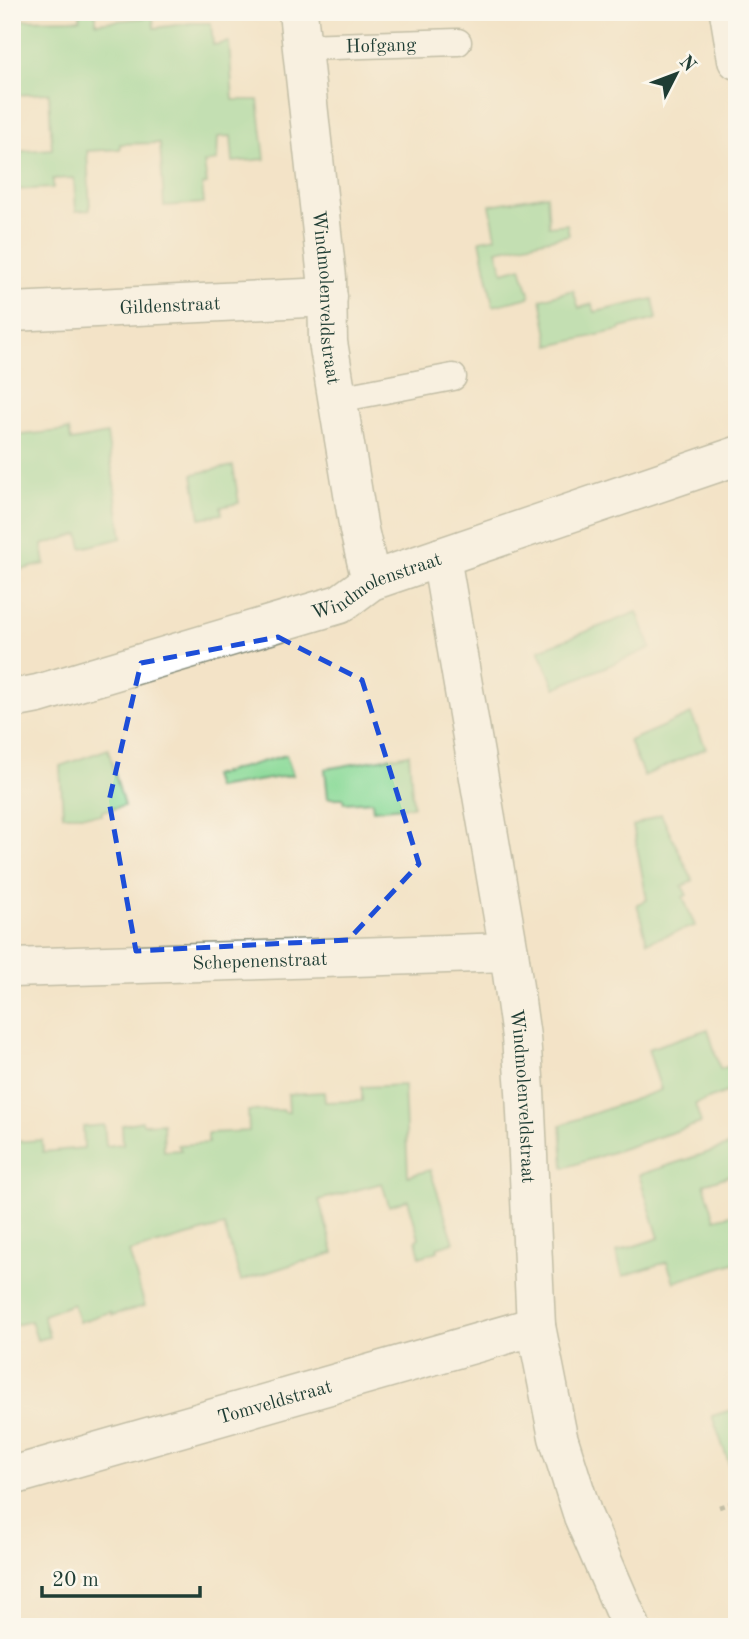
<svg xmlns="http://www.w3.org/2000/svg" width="749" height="1639" font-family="'Old Standard TT',serif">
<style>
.green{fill:#8bda99;stroke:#558c66;stroke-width:2}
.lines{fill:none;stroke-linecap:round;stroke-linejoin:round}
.lane-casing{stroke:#89907e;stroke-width:29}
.street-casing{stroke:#89907e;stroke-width:41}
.secondary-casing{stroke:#89907e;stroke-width:41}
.path{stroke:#89907e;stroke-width:4.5;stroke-dasharray:5 5;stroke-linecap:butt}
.lane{stroke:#fff;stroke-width:26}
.street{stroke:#fff;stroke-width:38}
.secondary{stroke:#fff;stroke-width:38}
.marked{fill:none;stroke:#1d4ed8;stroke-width:5;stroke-dasharray:14 9;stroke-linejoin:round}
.labels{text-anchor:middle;stroke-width:7;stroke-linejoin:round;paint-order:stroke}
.street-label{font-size:19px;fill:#1f3d34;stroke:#fbf7ec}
</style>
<rect width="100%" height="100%" fill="#fbf7ec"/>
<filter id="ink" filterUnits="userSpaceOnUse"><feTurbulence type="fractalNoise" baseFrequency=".0143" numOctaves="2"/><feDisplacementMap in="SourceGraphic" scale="14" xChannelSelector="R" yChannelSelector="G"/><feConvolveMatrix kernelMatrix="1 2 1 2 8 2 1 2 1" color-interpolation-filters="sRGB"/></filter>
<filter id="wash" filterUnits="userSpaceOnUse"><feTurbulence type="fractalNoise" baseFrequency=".00686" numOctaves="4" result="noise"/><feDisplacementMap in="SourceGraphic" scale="28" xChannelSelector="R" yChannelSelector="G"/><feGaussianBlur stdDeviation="1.57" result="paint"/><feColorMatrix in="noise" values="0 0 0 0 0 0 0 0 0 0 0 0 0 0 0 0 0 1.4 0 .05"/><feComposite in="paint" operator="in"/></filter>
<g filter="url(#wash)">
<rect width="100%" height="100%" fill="#f3e3c7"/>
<g class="green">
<path d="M 80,12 L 93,12 L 93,14 L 96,14 L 96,23 L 153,17 L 154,28 L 192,23 L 211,23 L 213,45 L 229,42 L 233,100 L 258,100 L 265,159 L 233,162 L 231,136 L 218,137 L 217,161 L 204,163 L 207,184 L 202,185 L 204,203 L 164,206 L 160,143 L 120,144 L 120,149 L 87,151 L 90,210 L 76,211 L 74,178 L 53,179 L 53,188 L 12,190 L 12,152 L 52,149 L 49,93 L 17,95 L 13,20 L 80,19 Z"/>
<path d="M 547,195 L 549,226 L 567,224 L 569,235 L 497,250 L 503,272 L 521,267 L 530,297 L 493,306 L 480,240 L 496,237 L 490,205 Z"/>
<path d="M 573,290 L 579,308 L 592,304 L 595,312 L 653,299 L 657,319 L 621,328 L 620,330 L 550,346 L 541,299 Z"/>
<path d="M 69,430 L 71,441 L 107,434 L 122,538 L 82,548 L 79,534 L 42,545 L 45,564 L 12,572 L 12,436 Z"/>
<path d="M 233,466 L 239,503 L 221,507 L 222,514 L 200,518 L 193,474 Z"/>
<path d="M 637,612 L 651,648 L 555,688 L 539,650 Z"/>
<path d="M 691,714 L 706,748 L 644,776 L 629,741 Z"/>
<path d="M 108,749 L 124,806 L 102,811 L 102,815 L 63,815 L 60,766 Z"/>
<path d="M 409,754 L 413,806 L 373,810 L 372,801 L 344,803 L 343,798 L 328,798 L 325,769 Z"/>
<path d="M 286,755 L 293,775 L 216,788 L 212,776 Z"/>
<path d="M 661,814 L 693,881 L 682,886 L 687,895 L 683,897 L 695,926 L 647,942 L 637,904 L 647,900 L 633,826 Z"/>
<path d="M 708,1029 L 720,1069 L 737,1064 L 737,1088 L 695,1104 L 701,1123 L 564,1168 L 561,1125 L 661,1090 L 648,1049 Z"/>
<path d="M 404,1085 L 408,1176 L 430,1170 L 454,1242 L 437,1247 L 438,1251 L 420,1257 L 416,1240 L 419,1238 L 408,1200 L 389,1206 L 382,1183 L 319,1200 L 334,1253 L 304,1262 L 303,1261 L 241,1281 L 224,1226 L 129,1252 L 145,1306 L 112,1315 L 110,1312 L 79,1322 L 73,1304 L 43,1315 L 49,1337 L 37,1340 L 31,1321 L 12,1326 L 12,1142 L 42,1140 L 43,1152 L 84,1148 L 83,1127 L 104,1125 L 106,1146 L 123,1144 L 122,1125 L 142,1121 L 143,1124 L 163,1123 L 164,1151 L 181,1150 L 178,1145 L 208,1143 L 208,1133 L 249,1131 L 248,1111 L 284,1110 L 284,1112 L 289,1112 L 288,1094 L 324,1092 L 325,1102 L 362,1101 L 362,1087 Z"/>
<path d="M 737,1143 L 737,1173 L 704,1184 L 715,1219 L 737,1213 L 737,1262 L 674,1282 L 667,1262 L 623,1276 L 616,1252 L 659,1238 L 639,1175 Z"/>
<path d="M 737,1408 L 737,1486 L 712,1416 Z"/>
</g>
</g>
<g filter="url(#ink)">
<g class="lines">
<g class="lane-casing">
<g id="lane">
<path id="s1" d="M 302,47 L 458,42"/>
<path d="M 338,399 L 453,377"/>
</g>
</g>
<g class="street-casing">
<g id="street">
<path id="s2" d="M 298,12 L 327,278 L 328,342 L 359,530 L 371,581"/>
<path id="s3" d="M 12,312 L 328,297"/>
<path id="s4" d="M 441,557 L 509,952 L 521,1037 L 525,1091 L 536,1326 L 558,1437 L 583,1516 L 631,1627"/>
<path id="s5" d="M 12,699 L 38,694 L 340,604 L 371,581 L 737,456"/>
<path id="s6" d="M 12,968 L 509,952"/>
<path id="s7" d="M 12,1476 L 536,1326"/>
</g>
</g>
<g class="secondary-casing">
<path id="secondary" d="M 729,12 L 737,60"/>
</g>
<path class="path" d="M 719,1507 L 737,1501"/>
<use href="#lane" class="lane"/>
<use href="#street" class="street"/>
<use href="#secondary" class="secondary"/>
</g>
</g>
<path d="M0 0H749V1639H0ZM 278,637 L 362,680 L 419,864 L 348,940 L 136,951 L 109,801 L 141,663 Z" fill="#f3e3c7" fill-opacity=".55" fill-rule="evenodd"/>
<path class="marked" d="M 278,637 L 362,680 L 419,864 L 348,940 L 136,951 L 109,801 L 141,663 Z"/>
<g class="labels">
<g class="street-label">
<text dy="7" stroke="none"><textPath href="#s1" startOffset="79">Hofgang</textPath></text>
<text dy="7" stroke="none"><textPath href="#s2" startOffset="287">Windmolenveldstraat</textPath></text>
<text dy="7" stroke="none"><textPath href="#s3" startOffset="158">Gildenstraat</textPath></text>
<text dy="7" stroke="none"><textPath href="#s5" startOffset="383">Windmolenstraat</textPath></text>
<text dy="7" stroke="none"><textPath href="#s6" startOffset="248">Schepenenstraat</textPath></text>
<text dy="7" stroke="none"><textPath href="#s4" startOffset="546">Windmolenveldstraat</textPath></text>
<text dy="7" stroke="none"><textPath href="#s7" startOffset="273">Tomveldstraat</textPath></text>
</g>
</g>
<rect width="749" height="1639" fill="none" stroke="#fbf7ec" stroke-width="42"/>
<g transform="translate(676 74) rotate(48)" stroke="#fbf7ec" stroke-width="5" paint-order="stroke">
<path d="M0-5L12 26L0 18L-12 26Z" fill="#1f3d34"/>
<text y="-10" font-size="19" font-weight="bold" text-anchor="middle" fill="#1f3d34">N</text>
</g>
<path d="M42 1586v10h158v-10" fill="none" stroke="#1f3d34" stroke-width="3.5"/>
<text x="52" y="1586" font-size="21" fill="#1f3d34" stroke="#fbf7ec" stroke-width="5" paint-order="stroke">20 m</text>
</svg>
